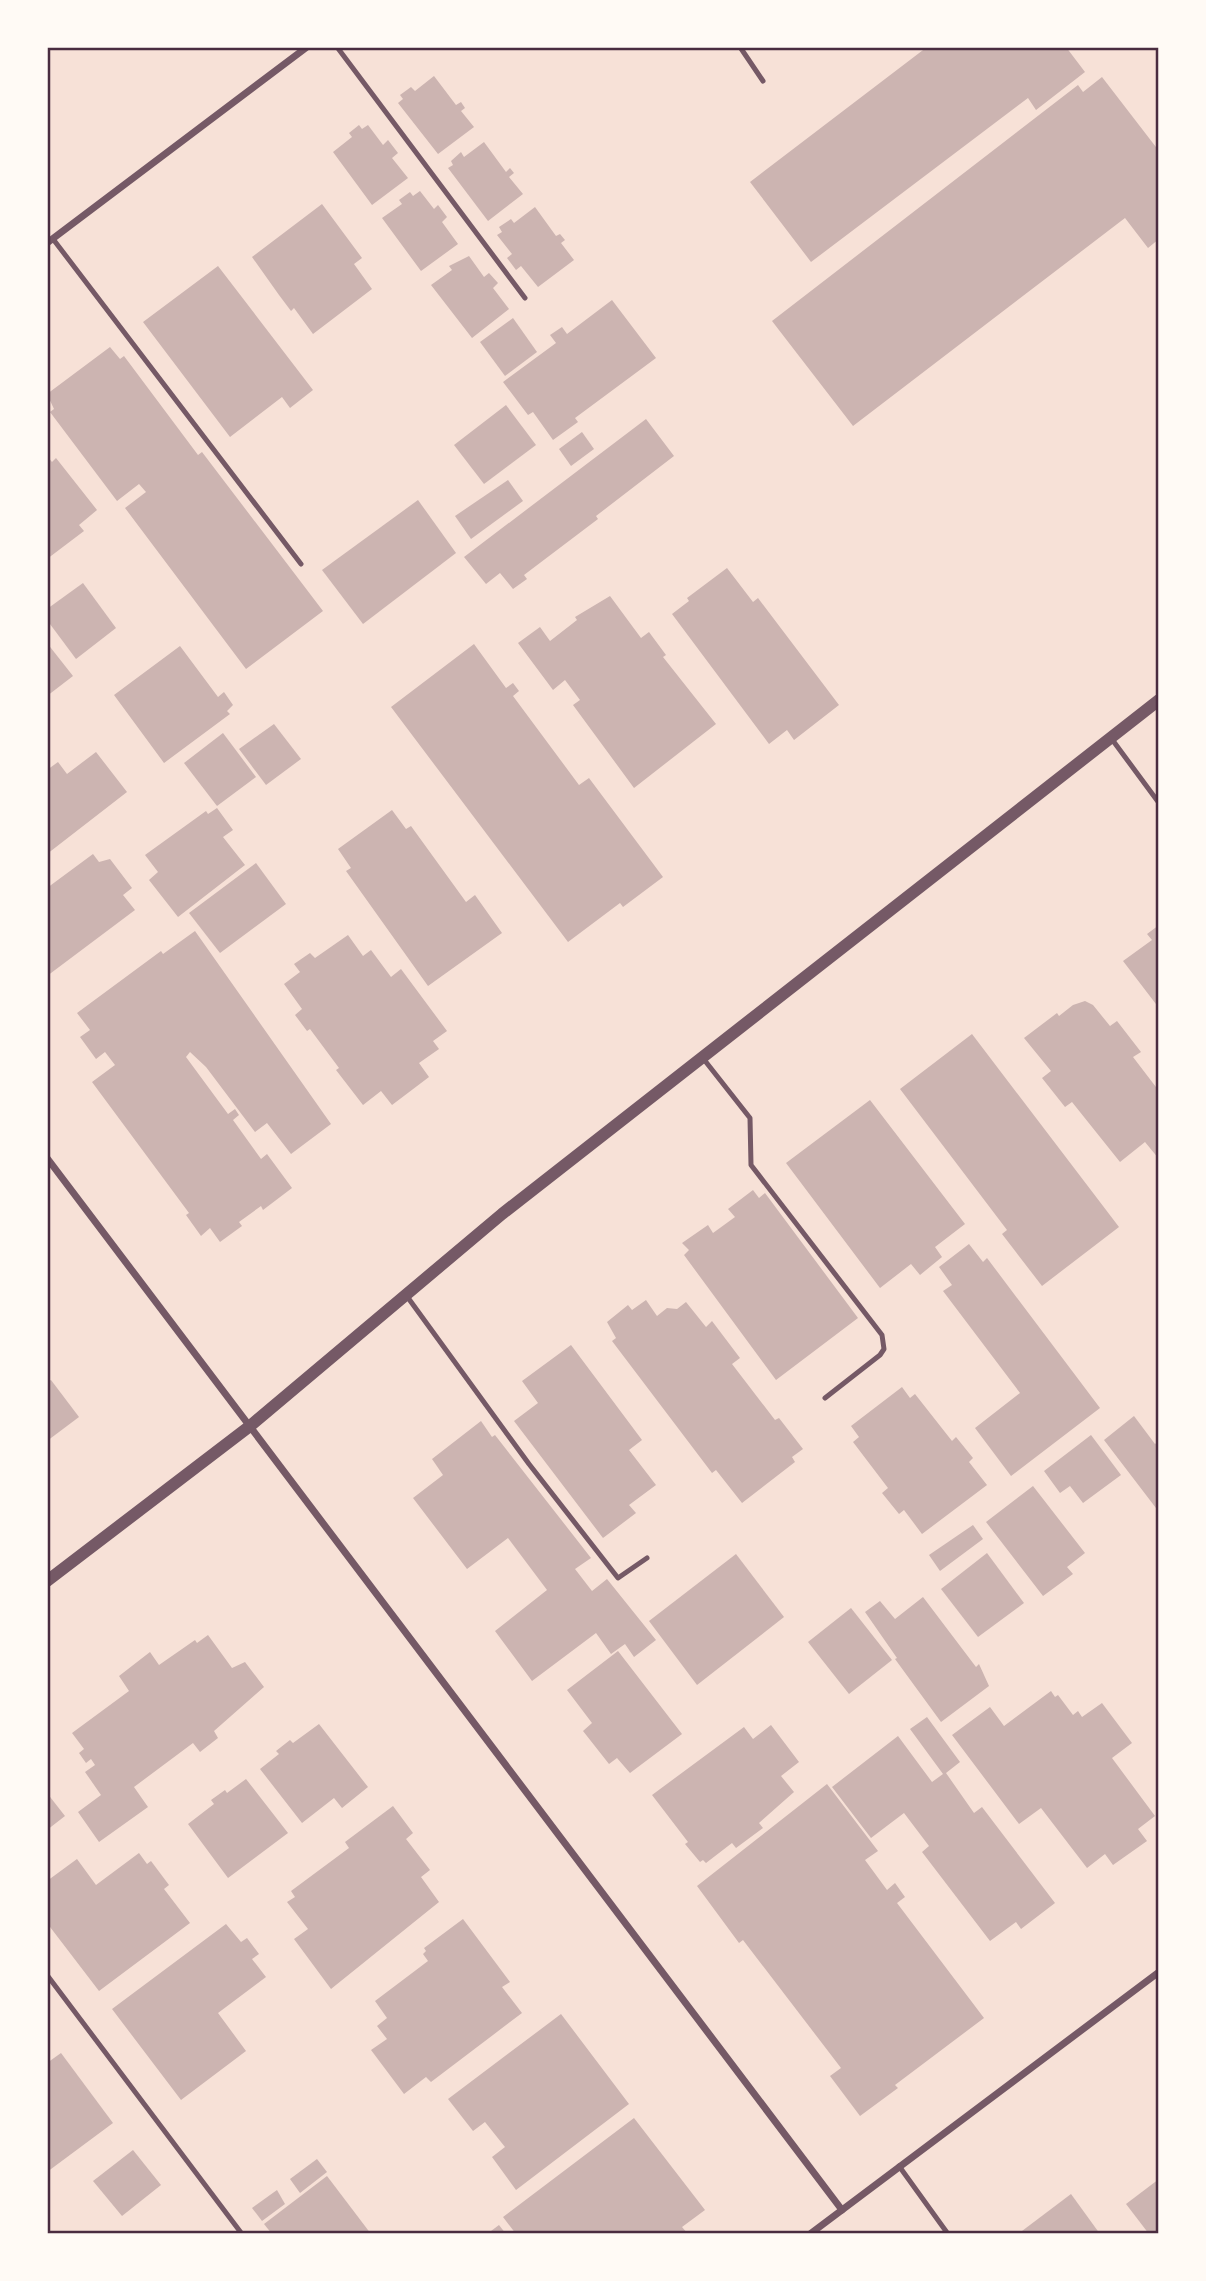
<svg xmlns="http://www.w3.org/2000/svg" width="1206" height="2281" font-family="'Roboto Condensed',sans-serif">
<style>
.building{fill:#ccb4b1}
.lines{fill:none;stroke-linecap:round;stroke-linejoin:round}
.service{stroke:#755966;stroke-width:5}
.minor{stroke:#755966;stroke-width:7}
.tertiary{stroke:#755966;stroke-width:12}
.neatline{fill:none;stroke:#4a2c40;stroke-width:2.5}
</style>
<rect width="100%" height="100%" fill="#f7e1d7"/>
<g class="building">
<path d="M 927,47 L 1066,47 L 1085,72 L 1036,110 L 1028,98 L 811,262 L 750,182 Z"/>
<path d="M 434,76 L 456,105 L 461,102 L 465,108 L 461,111 L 474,127 L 438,154 L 398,103 L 403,99 L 400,95 L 411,87 L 415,91 Z"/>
<path d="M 1102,77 L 1159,151 L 1159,239 L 1148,248 L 1125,218 L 853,426 L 772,321 L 1078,85 L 1083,92 Z"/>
<path d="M 359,125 L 362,129 L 368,125 L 383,145 L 388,140 L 398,153 L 392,158 L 408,178 L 372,205 L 333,152 L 352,137 L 349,133 Z"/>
<path d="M 484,142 L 506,172 L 510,168 L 514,173 L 509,177 L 523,194 L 488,221 L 448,168 L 453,165 L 451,161 L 461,152 L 464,157 Z"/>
<path d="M 420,191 L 434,209 L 438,205 L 447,217 L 442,222 L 458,244 L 421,271 L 382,218 L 402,204 L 399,200 L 410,192 L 413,196 Z"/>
<path d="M 322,204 L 362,258 L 354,264 L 372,289 L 313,334 L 294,308 L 291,311 L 279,295 L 252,257 Z"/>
<path d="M 535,207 L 556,236 L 560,234 L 565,240 L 561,243 L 574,260 L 538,287 L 521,266 L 516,270 L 507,258 L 512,254 L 497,235 L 502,232 L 499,227 L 511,219 L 514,223 Z"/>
<path d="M 469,256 L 484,277 L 489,273 L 498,283 L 493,288 L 509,309 L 472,338 L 431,285 L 452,270 L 449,266 Z"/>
<path d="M 218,266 L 313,390 L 290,408 L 282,397 L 230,437 L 143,322 Z"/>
<path d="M 612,300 L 656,358 L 575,418 L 578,422 L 553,440 L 533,412 L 528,415 L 503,382 L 556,343 L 550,335 L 562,327 L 567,334 Z"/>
<path d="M 513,318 L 537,352 L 505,376 L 480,342 Z"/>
<path d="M 110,347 L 120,359 L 124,356 L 198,455 L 202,452 L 323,611 L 246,669 L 125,508 L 146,492 L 139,484 L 117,501 L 50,412 L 54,409 L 47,394 Z"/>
<path d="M 506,405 L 536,445 L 484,484 L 454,445 Z"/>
<path d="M 646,419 L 674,456 L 596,516 L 598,519 L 524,575 L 527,579 L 513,589 L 500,573 L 486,584 L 464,557 Z"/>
<path d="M 582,432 L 594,449 L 571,466 L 559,449 Z"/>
<path d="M 47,456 L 52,462 L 56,458 L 97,510 L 79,525 L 84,531 L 47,559 Z"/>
<path d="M 508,480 L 523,501 L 471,539 L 455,516 Z"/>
<path d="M 418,500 L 456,553 L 363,624 L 322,570 Z"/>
<path d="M 727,568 L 753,602 L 758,598 L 839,705 L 794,740 L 787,730 L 769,744 L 672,614 L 689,601 L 687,598 Z"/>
<path d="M 83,583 L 116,628 L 76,659 L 47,620 L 47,609 Z"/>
<path d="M 610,596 L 641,638 L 649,632 L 666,655 L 663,657 L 716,724 L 634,788 L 573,705 L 580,700 L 565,680 L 553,690 L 518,643 L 540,627 L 550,641 L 577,620 L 575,617 Z"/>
<path d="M 47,643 L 73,676 L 47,696 Z"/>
<path d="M 474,644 L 506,688 L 513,683 L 519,691 L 513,696 L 579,785 L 589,778 L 663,877 L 623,907 L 620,903 L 568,942 L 391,707 Z"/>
<path d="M 180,646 L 218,697 L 224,692 L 233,705 L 227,711 L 230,714 L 164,763 L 114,695 Z"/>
<path d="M 274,724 L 301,759 L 266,785 L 239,749 Z"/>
<path d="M 223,733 L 256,777 L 217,806 L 184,763 Z"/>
<path d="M 96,752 L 127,792 L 47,854 L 47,770 L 58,762 L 67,774 Z"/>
<path d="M 217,808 L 233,830 L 223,837 L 245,865 L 178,917 L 149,880 L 158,872 L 145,855 L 206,811 L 208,814 Z"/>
<path d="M 392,810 L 406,829 L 411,826 L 466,902 L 475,895 L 502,933 L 428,986 L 346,871 L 351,868 L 338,849 Z"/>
<path d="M 93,854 L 99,862 L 110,859 L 132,888 L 123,895 L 135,910 L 47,976 L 47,888 Z"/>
<path d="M 256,863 L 286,904 L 220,953 L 189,913 Z"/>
<path d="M 1159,925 L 1159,1008 L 1123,961 L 1152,940 L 1147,934 Z"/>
<path d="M 195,931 L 331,1124 L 291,1154 L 267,1123 L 255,1132 L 206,1067 L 190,1052 L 186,1057 L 228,1114 L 235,1109 L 239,1115 L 233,1120 L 261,1159 L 267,1154 L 292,1188 L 263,1210 L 261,1206 L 239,1222 L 242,1226 L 220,1242 L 210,1228 L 201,1236 L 186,1215 L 189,1213 L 92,1082 L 115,1065 L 105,1052 L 96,1059 L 80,1037 L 90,1030 L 77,1013 L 161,951 L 163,954 Z"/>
<path d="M 348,935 L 363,956 L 371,950 L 391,977 L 401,969 L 447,1031 L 433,1041 L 439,1049 L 419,1063 L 429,1077 L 392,1105 L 381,1091 L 363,1105 L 336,1070 L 339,1068 L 310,1029 L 307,1031 L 295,1015 L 302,1009 L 284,984 L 300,972 L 294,964 L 310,953 L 315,958 Z"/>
<path d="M 1085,1001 L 1093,1005 L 1110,1026 L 1117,1021 L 1141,1052 L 1133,1057 L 1159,1091 L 1159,1159 L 1145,1142 L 1120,1162 L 1072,1102 L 1065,1107 L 1042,1078 L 1051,1071 L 1024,1038 L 1057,1013 L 1059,1016 L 1073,1005 Z"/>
<path d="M 972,1034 L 1119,1227 L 1042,1286 L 1002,1234 L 1007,1230 L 900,1089 Z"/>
<path d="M 870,1100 L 965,1224 L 935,1247 L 942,1257 L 920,1275 L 911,1264 L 880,1288 L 786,1163 Z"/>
<path d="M 753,1190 L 759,1198 L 765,1193 L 858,1318 L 776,1380 L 684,1255 L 689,1250 L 682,1243 L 708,1225 L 713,1233 L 735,1217 L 728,1209 Z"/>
<path d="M 969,1244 L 983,1262 L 987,1258 L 1100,1408 L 1011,1476 L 975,1428 L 1020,1393 L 943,1291 L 952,1285 L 939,1267 Z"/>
<path d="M 646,1300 L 657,1316 L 667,1308 L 677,1309 L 686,1302 L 706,1327 L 712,1321 L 740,1358 L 732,1364 L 775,1420 L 779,1418 L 803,1449 L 792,1457 L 795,1462 L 742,1503 L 716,1470 L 712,1473 L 612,1341 L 616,1338 L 607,1322 L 628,1305 L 632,1310 Z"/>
<path d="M 571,1345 L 642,1440 L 629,1450 L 656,1485 L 629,1505 L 636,1513 L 603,1538 L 514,1421 L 538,1403 L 522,1381 Z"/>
<path d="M 51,1380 L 79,1417 L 47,1441 L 47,1382 Z"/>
<path d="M 902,1387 L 910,1398 L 915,1394 L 952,1441 L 956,1437 L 973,1458 L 969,1462 L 987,1485 L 922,1534 L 904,1510 L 899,1514 L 882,1493 L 888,1488 L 853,1442 L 859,1437 L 851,1426 Z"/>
<path d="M 1134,1416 L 1155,1444 L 1159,1441 L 1159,1512 L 1104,1440 Z"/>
<path d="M 481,1421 L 492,1437 L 495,1435 L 591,1558 L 575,1569 L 592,1591 L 607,1579 L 656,1640 L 634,1657 L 625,1644 L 611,1654 L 596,1633 L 532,1681 L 495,1631 L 547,1590 L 508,1538 L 467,1569 L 413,1498 L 443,1475 L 432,1459 Z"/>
<path d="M 1091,1435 L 1121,1475 L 1083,1503 L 1070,1486 L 1060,1493 L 1044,1471 Z"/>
<path d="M 1033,1486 L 1085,1553 L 1067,1567 L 1073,1574 L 1043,1596 L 986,1522 Z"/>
<path d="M 973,1525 L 983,1539 L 940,1571 L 929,1555 Z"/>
<path d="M 987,1553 L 1024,1603 L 978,1637 L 941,1589 Z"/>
<path d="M 736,1554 L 784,1617 L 697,1685 L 649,1621 Z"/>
<path d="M 923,1597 L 976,1667 L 979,1664 L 989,1686 L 941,1722 L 895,1659 L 897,1658 L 865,1612 L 880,1601 L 895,1619 Z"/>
<path d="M 851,1608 L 892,1660 L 849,1694 L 808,1642 Z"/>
<path d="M 208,1635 L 232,1668 L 245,1662 L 264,1687 L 214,1731 L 218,1738 L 200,1752 L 193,1743 L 134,1787 L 148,1807 L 99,1842 L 78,1812 L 101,1795 L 85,1772 L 95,1765 L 91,1759 L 86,1763 L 79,1753 L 84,1749 L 72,1733 L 129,1691 L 119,1676 L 150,1652 L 159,1665 L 195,1640 L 197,1643 Z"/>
<path d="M 618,1651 L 682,1734 L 630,1773 L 617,1758 L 609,1764 L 583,1731 L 592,1723 L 567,1690 Z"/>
<path d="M 1051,1691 L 1055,1697 L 1058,1695 L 1073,1715 L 1078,1711 L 1082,1717 L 1102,1703 L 1132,1743 L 1112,1758 L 1155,1816 L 1138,1829 L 1147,1841 L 1113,1865 L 1105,1854 L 1087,1868 L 1041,1808 L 1019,1824 L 952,1735 L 990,1707 L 1004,1726 Z"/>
<path d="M 927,1717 L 960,1762 L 946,1773 L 974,1813 L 982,1807 L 1055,1903 L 1021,1929 L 1016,1922 L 990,1941 L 922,1852 L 929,1846 L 904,1813 L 871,1838 L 832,1787 L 898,1736 L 932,1782 L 943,1774 L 910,1729 Z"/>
<path d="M 319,1724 L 368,1787 L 342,1808 L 334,1798 L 302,1823 L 260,1769 L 279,1754 L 276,1751 L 290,1740 L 293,1743 Z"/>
<path d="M 771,1725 L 799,1762 L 781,1776 L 794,1792 L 759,1823 L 763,1828 L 736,1848 L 732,1843 L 706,1863 L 703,1860 L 700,1862 L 685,1844 L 688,1842 L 652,1795 L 744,1727 L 753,1739 Z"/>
<path d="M 246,1779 L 288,1833 L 228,1878 L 188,1824 L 214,1804 L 211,1800 L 225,1790 L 227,1793 Z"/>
<path d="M 827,1784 L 878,1851 L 865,1860 L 887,1890 L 895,1883 L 905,1897 L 897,1903 L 984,2018 L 895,2085 L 898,2088 L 860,2116 L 830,2076 L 841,2068 L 743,1940 L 739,1943 L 697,1886 Z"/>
<path d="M 47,1793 L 65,1816 L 47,1830 Z"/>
<path d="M 393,1806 L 413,1833 L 406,1839 L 430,1870 L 421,1877 L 439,1902 L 331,1989 L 294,1939 L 308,1929 L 287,1902 L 295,1897 L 291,1891 L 349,1848 L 345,1842 Z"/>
<path d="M 139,1853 L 147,1864 L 151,1861 L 169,1885 L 164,1889 L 190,1923 L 99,1991 L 47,1923 L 47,1881 L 77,1859 L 96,1885 Z"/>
<path d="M 463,1919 L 510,1982 L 502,1987 L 522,2013 L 431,2082 L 426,2077 L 404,2094 L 371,2050 L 387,2039 L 377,2026 L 387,2018 L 375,2001 L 428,1961 L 423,1954 L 426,1951 L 424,1948 Z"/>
<path d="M 226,1924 L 241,1942 L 247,1938 L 259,1954 L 252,1959 L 266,1977 L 218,2013 L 246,2051 L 181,2100 L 112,2009 Z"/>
<path d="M 561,2014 L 629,2104 L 516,2190 L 492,2157 L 505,2147 L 485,2122 L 473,2131 L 448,2099 Z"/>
<path d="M 61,2053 L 113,2123 L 47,2172 L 47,2063 Z"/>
<path d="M 634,2118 L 705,2210 L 682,2227 L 688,2234 L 516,2234 L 503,2217 Z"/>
<path d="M 133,2150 L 161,2185 L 122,2216 L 93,2181 Z"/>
<path d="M 317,2159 L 327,2172 L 300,2193 L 290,2179 Z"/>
<path d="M 327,2176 L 371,2234 L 272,2234 L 264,2224 Z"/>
<path d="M 1159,2179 L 1159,2234 L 1149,2234 L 1126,2204 Z"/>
<path d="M 277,2190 L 285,2204 L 262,2221 L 252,2208 Z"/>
<path d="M 1071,2194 L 1100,2234 L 1018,2234 Z"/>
<path d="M 499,2225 L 506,2234 L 487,2234 Z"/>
</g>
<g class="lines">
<g class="service">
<path d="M 337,47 L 525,298"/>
<path d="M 740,47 L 763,81"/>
<path d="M 53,239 L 301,564"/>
<path d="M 1111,738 L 1159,803"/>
<path d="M 702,1057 L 750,1118 L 751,1165 L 882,1335 L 884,1349 L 880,1355 L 825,1398"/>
<path d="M 406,1295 L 529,1464 L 618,1578 L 647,1558"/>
<path d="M 47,1975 L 242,2234"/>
<path d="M 899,2166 L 948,2234"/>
</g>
<g class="minor">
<path d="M 47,243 L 307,47"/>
<path d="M 47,1158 L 842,2210"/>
<path d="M 810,2234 L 1159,1972"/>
</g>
<path class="tertiary" d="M 47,1581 L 250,1426 L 502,1214 L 1159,700"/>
</g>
<rect width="1206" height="2281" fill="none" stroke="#fffaf5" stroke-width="98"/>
<rect x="49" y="49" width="1108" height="2183" class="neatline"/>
</svg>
